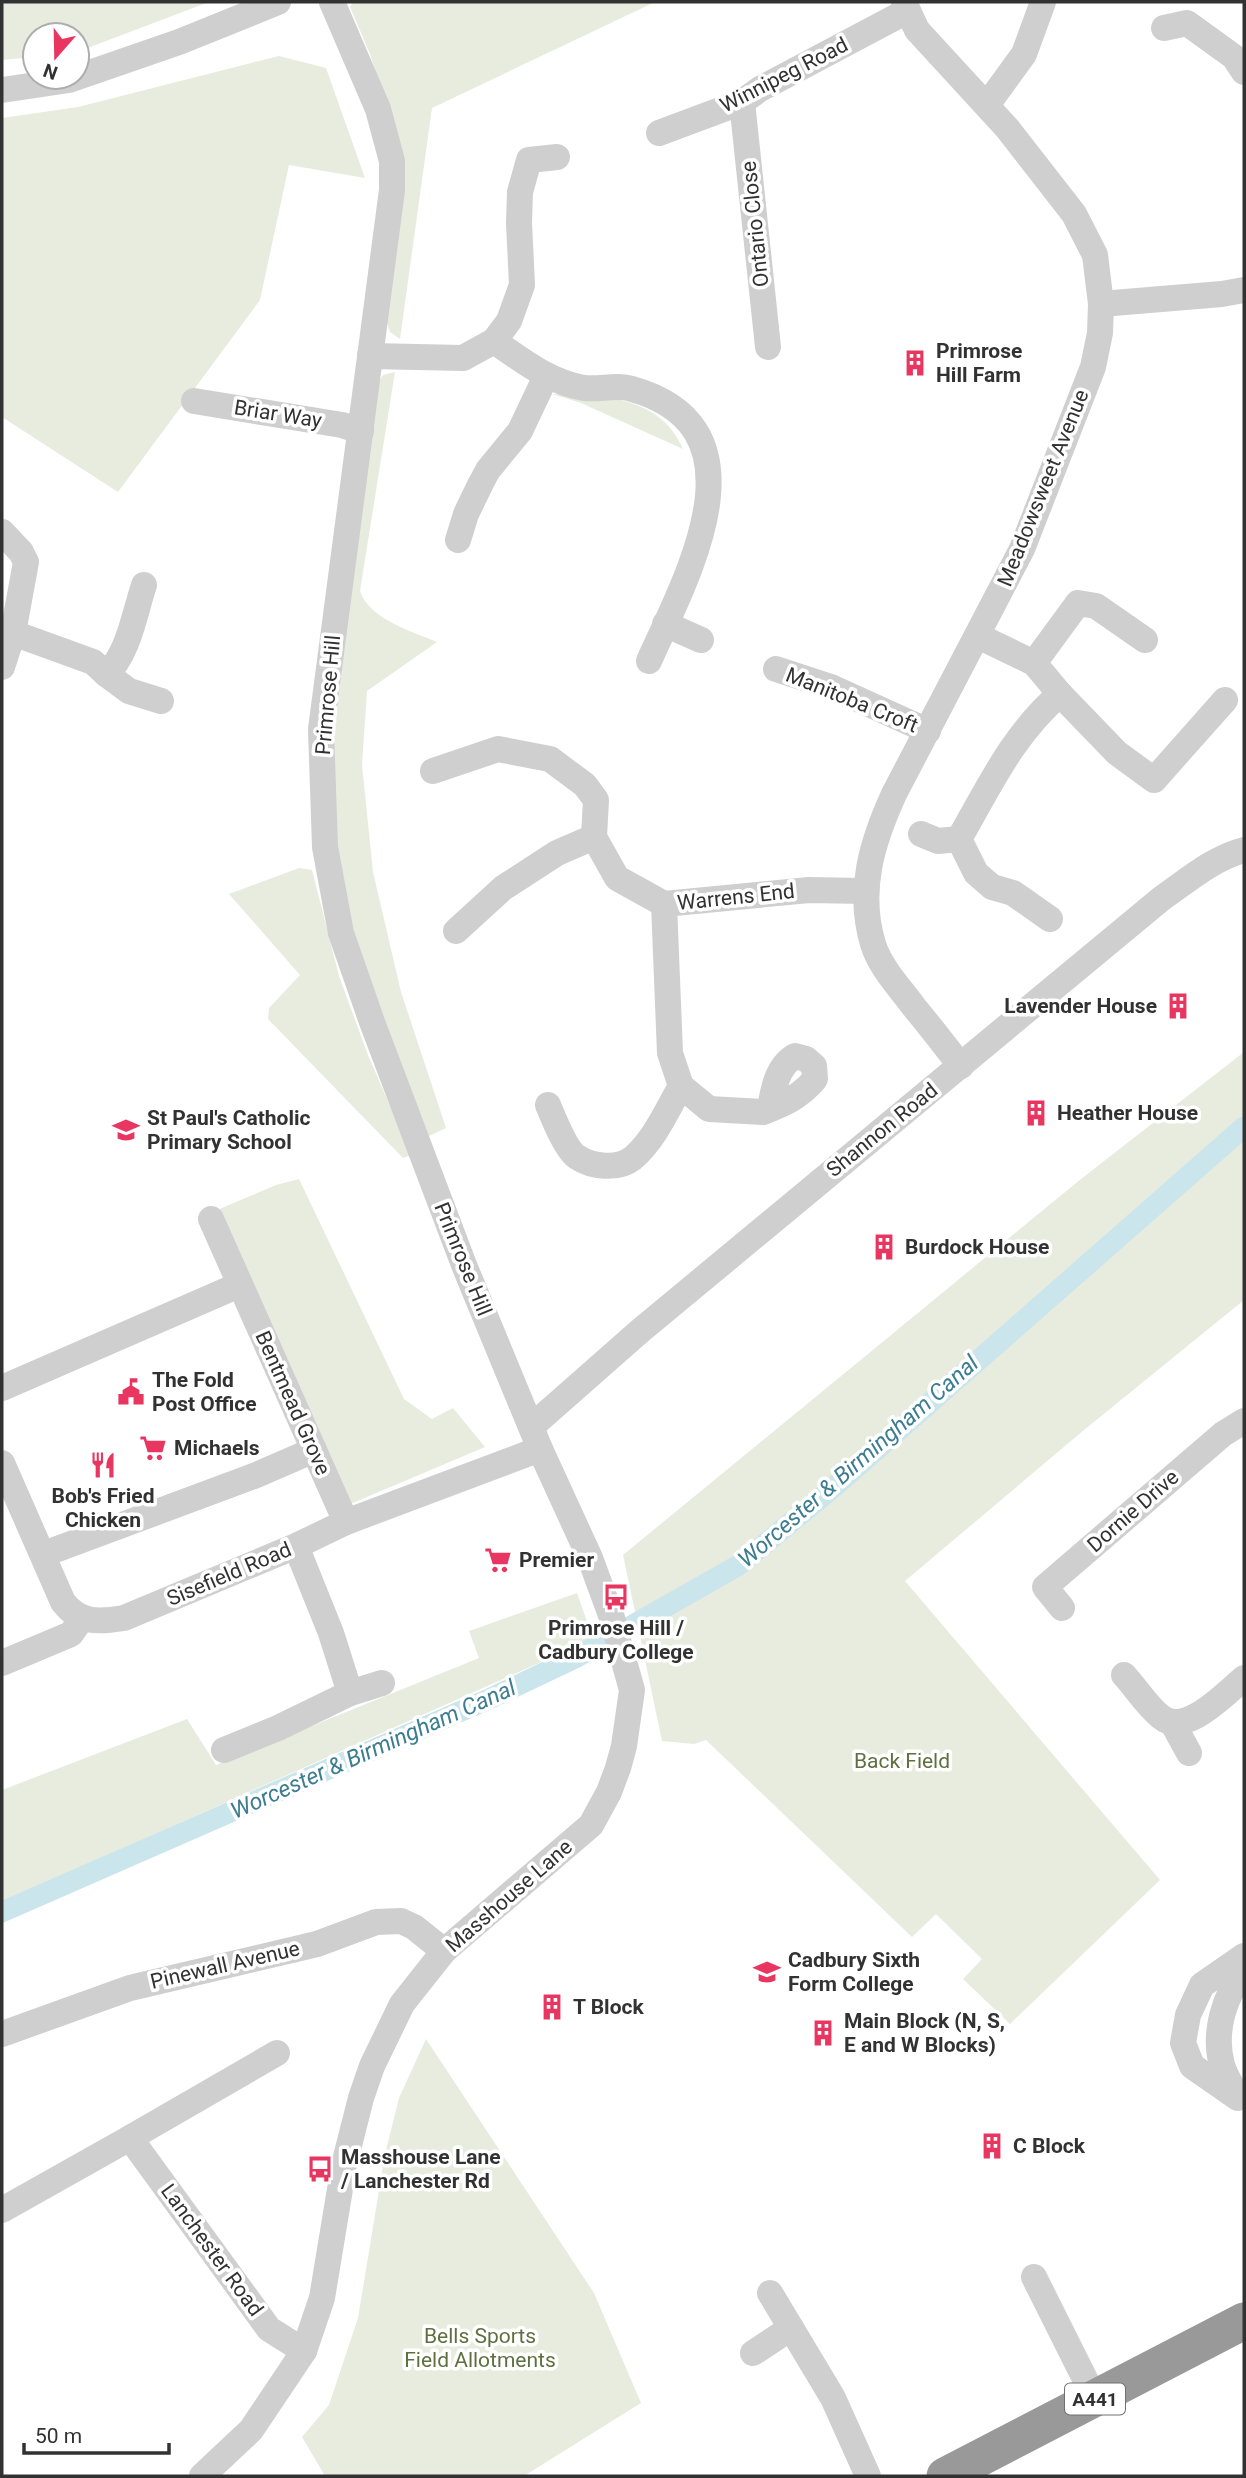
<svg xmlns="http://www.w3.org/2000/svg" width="1246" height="2478" font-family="Roboto,sans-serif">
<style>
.green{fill:#e8ecde}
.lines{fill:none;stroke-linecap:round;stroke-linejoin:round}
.canal{stroke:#cbe5ec;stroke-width:21}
.minor{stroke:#cfcfcf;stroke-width:26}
.highway{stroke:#999;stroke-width:37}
.labels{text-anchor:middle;stroke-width:7;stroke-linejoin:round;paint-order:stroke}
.shield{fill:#fff;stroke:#707070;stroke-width:2}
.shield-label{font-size:19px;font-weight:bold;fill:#323232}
.street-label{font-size:21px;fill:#323232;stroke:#fff}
.poi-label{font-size:21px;font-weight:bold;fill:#323232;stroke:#fff;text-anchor:start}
.park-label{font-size:21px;fill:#5e703e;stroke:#fff}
.water-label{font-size:23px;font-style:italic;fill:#3c7d90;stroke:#fff}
</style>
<rect width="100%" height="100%" fill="#fff"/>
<g class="green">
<path d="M 2,2 L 209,2 L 77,52 L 77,35 L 35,35 L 35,57 L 2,60 Z"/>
<path d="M 353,2 L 655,2 L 432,108 L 400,339 L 390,332 L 386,320 L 400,149 L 370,54 L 350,7 Z"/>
<path d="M 279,56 L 326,68 L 365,178 L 289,165 L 260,300 L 118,492 L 2,417 L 2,118 L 78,107 Z"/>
<path d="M 395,372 L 360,591 C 370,620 412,631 437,642 L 367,691 L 362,765 L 373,872 L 401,992 L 446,1128 L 427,1137 L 368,979 L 341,888 L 332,800 L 334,723 L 378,383 L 383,375 Z"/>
<path d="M 552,394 C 602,396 660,395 683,449 L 581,403 Z"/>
<path d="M 299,868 L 312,870 L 339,976 L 368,1055 L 411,1155 L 403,1158 L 268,1019 L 269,1008 L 300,975 L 229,894 Z"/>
<path d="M 1244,1052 L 1244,1300 L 1084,1430 L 905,1581 L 1160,1880 L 1010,2024 L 963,1979 L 982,1959 L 936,1914 L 912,1937 L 706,1740 L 694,1744 L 662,1741 L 623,1555 L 1081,1179 Z"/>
<path d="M 299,1179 L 404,1399 L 432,1419 L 453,1408 L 485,1447 L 348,1505 L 217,1210 L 276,1185 Z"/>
<path d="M 577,1593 L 593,1639 L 2,1902 L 2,1790 L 187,1719 L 216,1765 L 479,1658 L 469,1631 Z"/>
<path d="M 426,2039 L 594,2293 L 641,2403 L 524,2476 L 325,2476 L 302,2437 L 329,2405 L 358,2318 L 385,2154 L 399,2098 Z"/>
</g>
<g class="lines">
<path class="canal" d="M 2,1912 L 491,1698 L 575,1658 L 739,1565 L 834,1487 L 1244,1127"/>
<g class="minor">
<path d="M 904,2 L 917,30 L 1007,128 L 1074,214 L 1095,255 L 1101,304 L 1100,333 L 1093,367 L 1022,549 L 894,794 C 872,842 857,891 873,944 C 880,967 900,988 914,1007 C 930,1026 945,1046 961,1066"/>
<path d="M 1164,28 L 1187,23 L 1234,57 L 1244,72"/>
<path d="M 2,90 L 69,80 L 179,42 L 278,2"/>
<path d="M 742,102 L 768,347"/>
<path d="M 987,105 L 1024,54 L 1043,2"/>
<path d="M 659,133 L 742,102 L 760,89 L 907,11"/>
<path d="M 1101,304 L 1222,294 L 1244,290"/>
<path d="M 494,341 L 509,321 L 522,285 L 519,223 L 520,192 L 529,160 L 557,157"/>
<path d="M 370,356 L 463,358 L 494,341 C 523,361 549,382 584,388 C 600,390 616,384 632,389 C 770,428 687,576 649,661"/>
<path d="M 194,401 L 342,425 L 361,431"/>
<path d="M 2,532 L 21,552 L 26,562 L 13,633 L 2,667"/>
<path d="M 458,540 L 466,514 L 480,485 L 488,470 L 520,431 L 546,376"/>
<path d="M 665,624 L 701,640"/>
<path d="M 13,633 L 93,662 L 106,674 C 128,656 135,612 144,585"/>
<path d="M 978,636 L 1034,663 L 1060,694 L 1117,753 L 1154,780 L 1225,700"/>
<path d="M 1034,663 L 1078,603 L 1096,606 L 1145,640"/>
<path d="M 776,669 L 831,687 L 928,731"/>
<path d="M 106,674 L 129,691 L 161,701"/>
<path d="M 433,771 L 498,749 L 550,759 L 585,785 L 596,800 L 594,837 L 617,878 L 664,904"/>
<path d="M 921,834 L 938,841 L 959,839"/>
<path d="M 1050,919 L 1013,893 L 992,887 L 976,873 L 959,839 C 989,787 1013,734 1060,694"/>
<path d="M 456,931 L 503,888 L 557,853 L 594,837"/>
<path d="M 548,1105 C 553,1117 566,1150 577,1157 C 592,1167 618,1170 633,1158 C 655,1139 667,1110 681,1086"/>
<path d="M 770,1109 C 773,1090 777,1066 795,1056 L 806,1059 L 814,1066 L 815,1079 C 800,1097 784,1104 763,1112 L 709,1109 L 681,1086 L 670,1053 L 664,904 L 809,890 L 865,891"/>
<path d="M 211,1219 L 346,1522"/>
<path d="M 2,1388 L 239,1285"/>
<path d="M 531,1427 L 640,1331 L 1161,899 C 1187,881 1213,858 1244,850"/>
<path d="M 2,1463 L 63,1602 C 80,1624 99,1622 124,1618 L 296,1546 L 346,1522 L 540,1449"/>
<path d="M 44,1554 L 254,1476 L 314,1450"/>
<path d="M 1062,1608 L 1045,1587 L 1223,1434 L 1244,1421"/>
<path d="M 2,1663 L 71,1634 L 82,1618"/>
<path d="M 1124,1675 C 1136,1688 1147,1706 1161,1717 C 1185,1737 1226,1693 1244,1678"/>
<path d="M 350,1693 L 382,1683"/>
<path d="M 1172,1722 L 1189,1753"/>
<path d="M 224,1750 L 278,1728 L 350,1693 L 331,1633 L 296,1546"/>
<path d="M 2,2034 L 130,1988 L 317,1944 L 376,1922 L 401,1921 L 414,1927 L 444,1951"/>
<path d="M 1237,2095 C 1232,2086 1225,2076 1222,2065 C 1213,2032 1224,1997 1244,1971"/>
<path d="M 1238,2098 L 1192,2066 L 1183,2043 L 1188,2015 L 1202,1985 L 1244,1956"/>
<path d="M 130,2138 L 277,2053"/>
<path d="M 2,2210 L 130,2138 L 269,2329 L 304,2351"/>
<path d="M 1034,2277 L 1095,2399"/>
<path d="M 770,2293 L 833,2398 L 868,2476"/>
<path d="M 753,2353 L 791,2328"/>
<path d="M 202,2476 L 251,2430 L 304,2351 L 322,2298 L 344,2165 L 361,2098 L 372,2066 L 402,2004 L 444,1951 L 591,1825 L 609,1792 L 618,1768 L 624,1746 L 632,1690 L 612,1618 L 590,1558 L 540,1449 L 464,1265 L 372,1022 L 341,933 L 325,847 L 321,729 L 392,190 L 392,161 L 378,109 L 332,2"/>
</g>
<path class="highway" d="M 945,2476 L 1244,2321"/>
</g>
<defs>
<g id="building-bare" transform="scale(2.1)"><path d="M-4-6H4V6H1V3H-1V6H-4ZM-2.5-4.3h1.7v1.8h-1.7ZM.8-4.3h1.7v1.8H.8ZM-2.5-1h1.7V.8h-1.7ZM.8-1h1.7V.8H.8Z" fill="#e83661" stroke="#fff" stroke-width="2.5" paint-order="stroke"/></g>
<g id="school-bare" transform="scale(2.1)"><path d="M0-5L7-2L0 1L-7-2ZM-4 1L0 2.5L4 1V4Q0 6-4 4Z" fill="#e83661" stroke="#fff" stroke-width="2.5" paint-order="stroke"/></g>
<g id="civic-bare" transform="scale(2.1)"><path d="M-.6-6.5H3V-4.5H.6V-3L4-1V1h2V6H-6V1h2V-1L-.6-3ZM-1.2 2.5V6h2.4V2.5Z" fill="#e83661" stroke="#fff" stroke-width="2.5" paint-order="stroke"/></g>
<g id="supermarket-bare" transform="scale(2.1)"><path d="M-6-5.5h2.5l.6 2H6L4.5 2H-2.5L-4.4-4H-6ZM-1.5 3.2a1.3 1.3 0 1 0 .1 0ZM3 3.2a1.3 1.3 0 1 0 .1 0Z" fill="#e83661" stroke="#fff" stroke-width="2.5" paint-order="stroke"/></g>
<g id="restaurant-bare" transform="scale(2.1)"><path d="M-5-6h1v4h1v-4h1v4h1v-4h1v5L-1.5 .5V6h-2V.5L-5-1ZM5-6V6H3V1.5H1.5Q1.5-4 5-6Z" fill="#e83661" stroke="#fff" stroke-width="2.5" paint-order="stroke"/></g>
<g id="bus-bare" transform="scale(2.1)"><path d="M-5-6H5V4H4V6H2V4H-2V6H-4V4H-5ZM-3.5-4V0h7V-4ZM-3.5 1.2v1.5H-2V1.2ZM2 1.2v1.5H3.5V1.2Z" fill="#e83661" stroke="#fff" stroke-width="2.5" paint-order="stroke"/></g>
<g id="university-bare" transform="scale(2.1)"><path d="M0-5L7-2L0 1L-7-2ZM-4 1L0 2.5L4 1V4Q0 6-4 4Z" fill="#e83661" stroke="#fff" stroke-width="2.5" paint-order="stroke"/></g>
</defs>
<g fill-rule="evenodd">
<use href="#building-bare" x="915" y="363"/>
<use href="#building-bare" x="1178" y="1006"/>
<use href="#building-bare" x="1036" y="1113"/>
<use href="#school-bare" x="126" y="1130"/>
<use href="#building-bare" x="884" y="1247"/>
<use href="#civic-bare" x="131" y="1392"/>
<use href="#supermarket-bare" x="153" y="1448"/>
<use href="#restaurant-bare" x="103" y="1465"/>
<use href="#supermarket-bare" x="498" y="1560"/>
<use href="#bus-bare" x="616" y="1597"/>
<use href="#university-bare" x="767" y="1972"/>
<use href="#building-bare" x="552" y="2007"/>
<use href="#building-bare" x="823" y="2033"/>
<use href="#building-bare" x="992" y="2146"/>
<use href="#bus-bare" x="320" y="2169"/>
</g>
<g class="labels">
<rect class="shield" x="1065" y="2383.5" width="60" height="31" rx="5"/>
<g class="shield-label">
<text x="1095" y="2406">A441</text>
</g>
<g class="street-label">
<text transform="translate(784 75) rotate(-27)" y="7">Winnipeg Road</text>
<text transform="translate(755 224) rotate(-96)" y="7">Ontario Close</text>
<text transform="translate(278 414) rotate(9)" y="7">Briar Way</text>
<text transform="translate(1043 488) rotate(-68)" y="7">Meadowsweet Avenue</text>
<text transform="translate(328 695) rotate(-85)" y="7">Primrose Hill</text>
<text transform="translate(852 700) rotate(22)" y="7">Manitoba Croft</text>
<text transform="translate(736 897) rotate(-6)" y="7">Warrens End</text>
<text transform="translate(882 1130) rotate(-39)" y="7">Shannon Road</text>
<text transform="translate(463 1259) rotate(68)" y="7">Primrose Hill</text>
<text transform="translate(293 1403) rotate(66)" y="7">Bentmead Grove</text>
<text transform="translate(1133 1511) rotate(-41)" y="7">Dornie Drive</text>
<text transform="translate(229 1574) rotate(-23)" y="7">Sisefield Road</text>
<text transform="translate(509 1896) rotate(-41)" y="7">Masshouse Lane</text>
<text transform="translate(225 1965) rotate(-13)" y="7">Pinewall Avenue</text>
<text transform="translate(212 2250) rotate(54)" y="7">Lanchester Road</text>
</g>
<g class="poi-label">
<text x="936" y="358">Primrose<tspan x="936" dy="24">Hill Farm</tspan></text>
<text x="1157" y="1013" text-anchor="end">Lavender House</text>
<text x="1057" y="1120">Heather House</text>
<text x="147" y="1125">St Paul's Catholic<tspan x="147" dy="24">Primary School</tspan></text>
<text x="905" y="1254">Burdock House</text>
<text x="152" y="1387">The Fold<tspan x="152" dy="24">Post Office</tspan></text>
<text x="174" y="1455">Michaels</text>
<text x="103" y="1503" text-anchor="middle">Bob's Fried<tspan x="103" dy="24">Chicken</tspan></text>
<text x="519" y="1567">Premier</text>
<text x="616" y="1635" text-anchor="middle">Primrose Hill /<tspan x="616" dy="24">Cadbury College</tspan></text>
<text x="788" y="1967">Cadbury Sixth<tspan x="788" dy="24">Form College</tspan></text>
<text x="573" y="2014">T Block</text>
<text x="844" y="2028">Main Block (N, S,<tspan x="844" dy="24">E and W Blocks)</tspan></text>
<text x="1013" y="2153">C Block</text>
<text x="341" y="2164">Masshouse Lane<tspan x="341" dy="24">/ Lanchester Rd</tspan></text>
</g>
<g class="park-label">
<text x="902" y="1768">Back Field</text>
<text x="480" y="2343">Bells Sports<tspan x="480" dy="24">Field Allotments</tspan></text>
</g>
<g class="water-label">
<text transform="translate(858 1461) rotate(-41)" y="8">Worcester &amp; Birmingham Canal</text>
<text transform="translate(373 1749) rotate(-24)" y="8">Worcester &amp; Birmingham Canal</text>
</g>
</g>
<rect width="1246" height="2478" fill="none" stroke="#323232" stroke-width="7"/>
<g transform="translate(56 56) rotate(200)"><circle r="33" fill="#ffffff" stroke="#adadad" stroke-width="2"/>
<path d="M0-5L12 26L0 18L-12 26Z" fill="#e83661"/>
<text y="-10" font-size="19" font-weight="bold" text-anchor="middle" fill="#323232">N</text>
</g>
<path d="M24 2443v10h145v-10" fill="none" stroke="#323232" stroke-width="3.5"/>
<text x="35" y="2443" font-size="21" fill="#323232" stroke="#ffffff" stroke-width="5" paint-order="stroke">50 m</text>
</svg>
